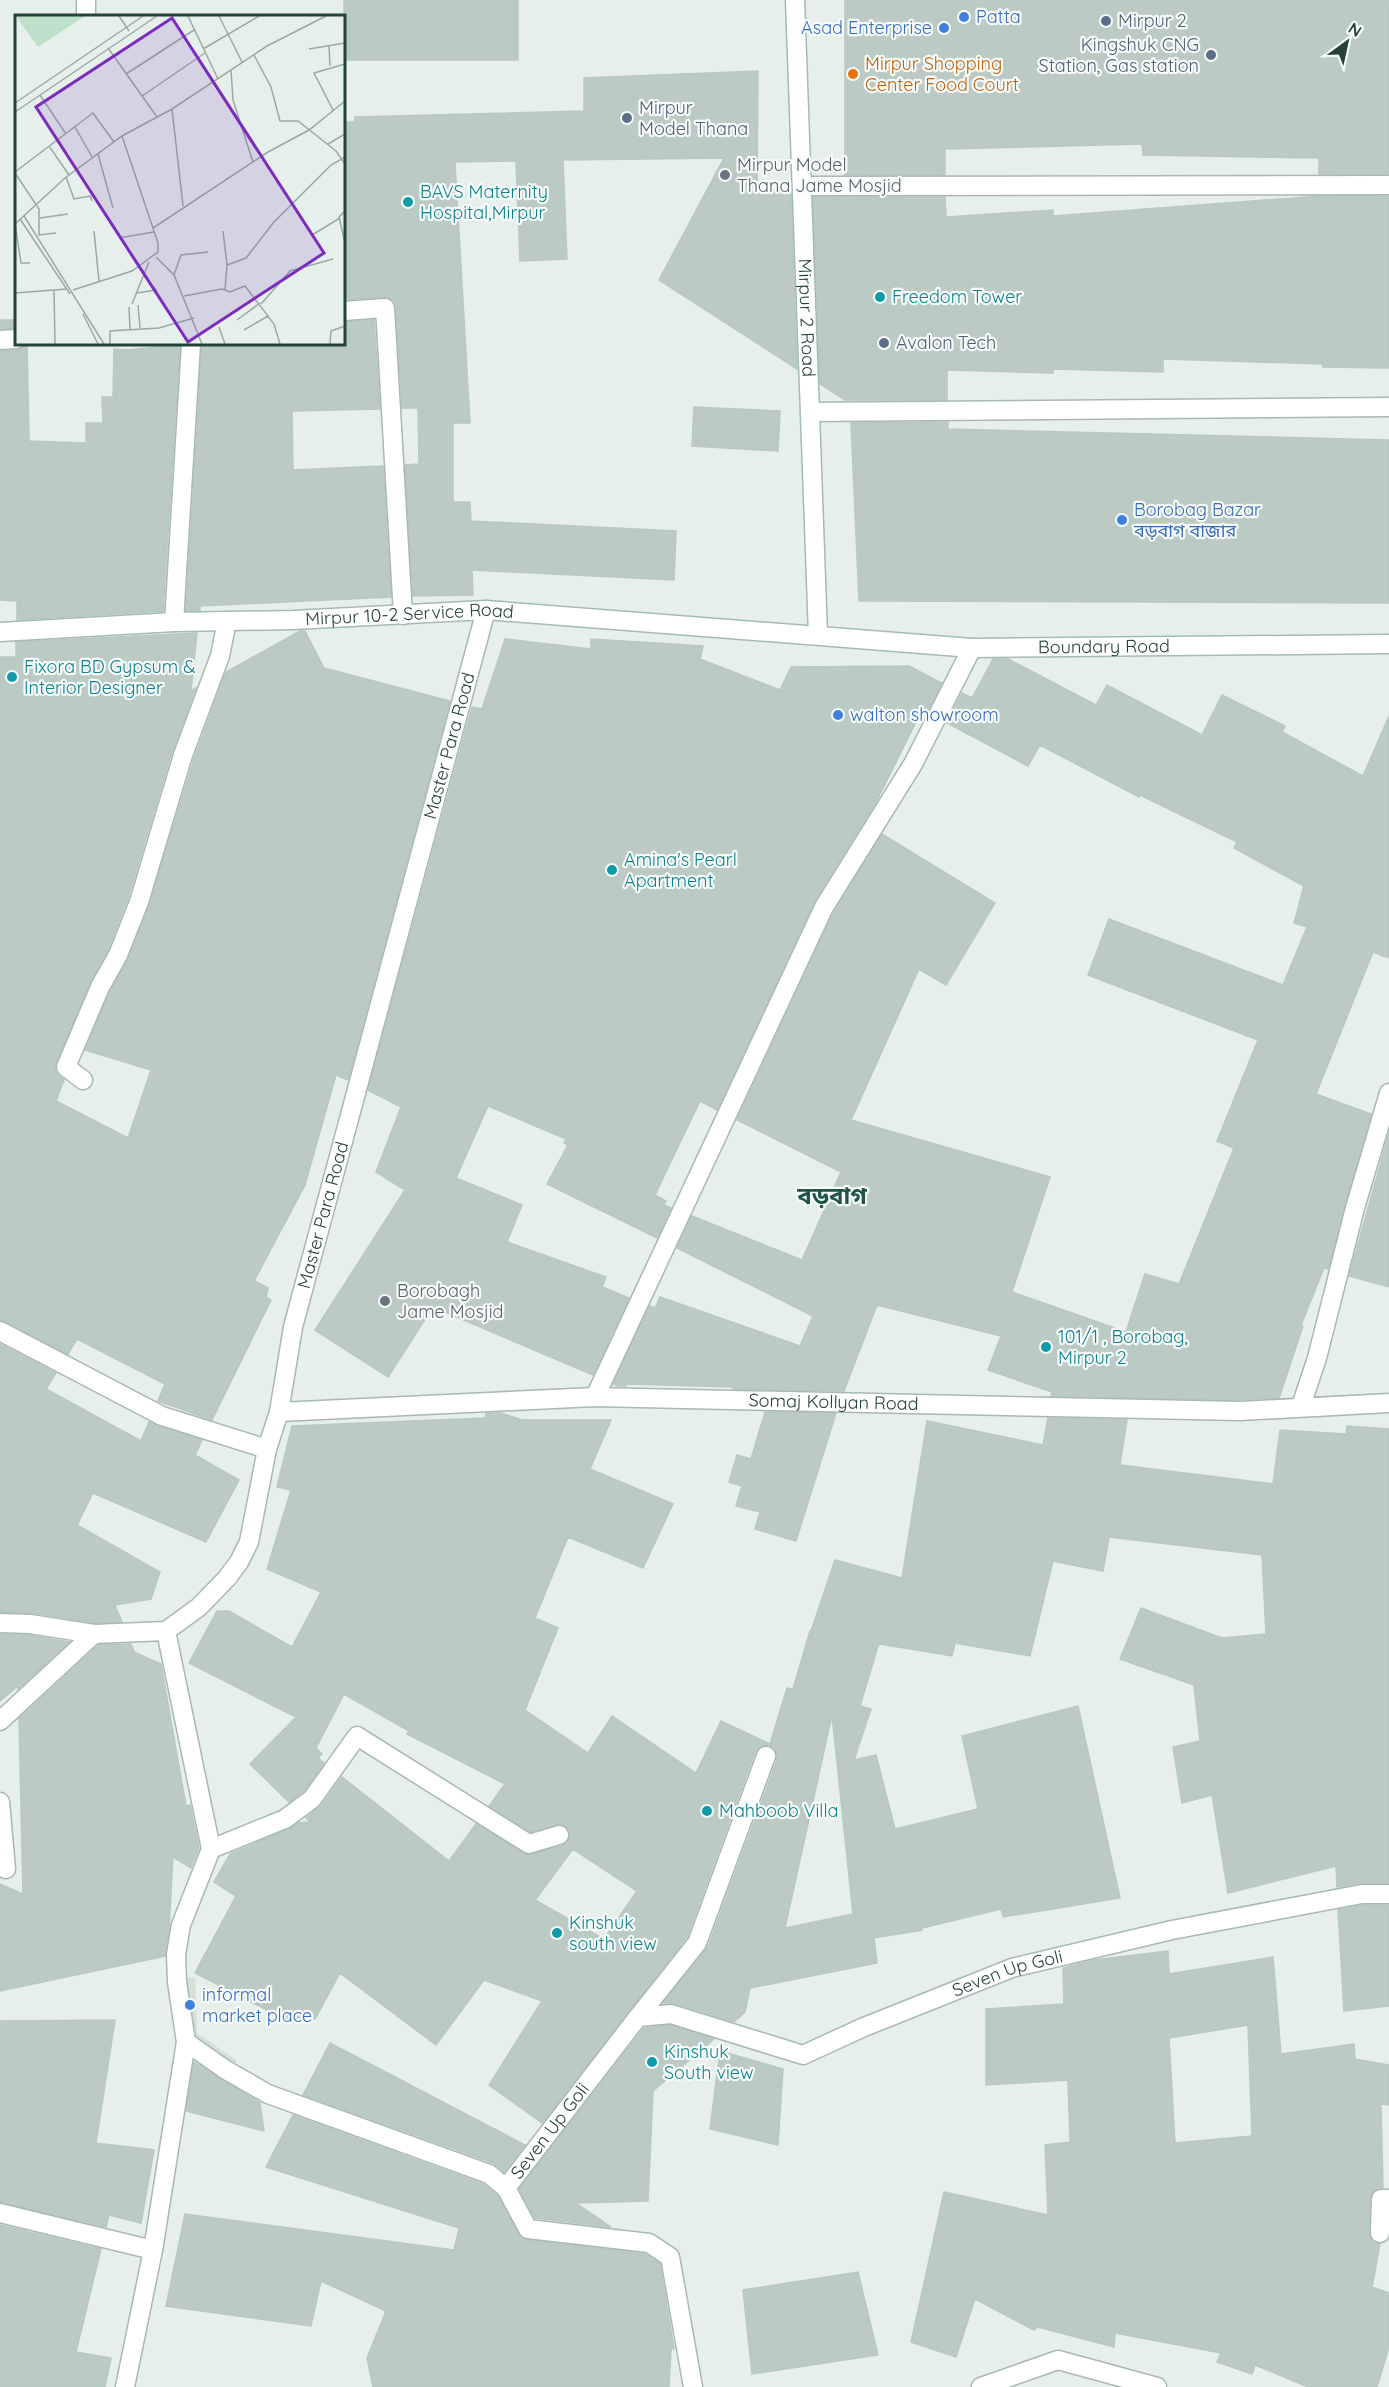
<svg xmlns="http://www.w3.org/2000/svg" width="1389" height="2387" font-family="Quicksand,'Noto Sans Bengali',sans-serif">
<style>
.built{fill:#d4dfda}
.building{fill:#bbcac4;stroke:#b8c9c2;stroke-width:1.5;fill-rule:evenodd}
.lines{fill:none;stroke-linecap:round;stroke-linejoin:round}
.street-casing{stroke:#a8b8b2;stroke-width:21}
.secondary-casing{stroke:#a4bbb3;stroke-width:21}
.street{stroke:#fff;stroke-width:18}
.secondary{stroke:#fff;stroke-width:18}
.shop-dot{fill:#3f7fe0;stroke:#f7fbf9;stroke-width:2}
.service-dot{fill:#5c6f8a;stroke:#f7fbf9;stroke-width:2}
.food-dot{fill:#e8710a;stroke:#f7fbf9;stroke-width:2}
.worship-dot{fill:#6b7280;stroke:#f7fbf9;stroke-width:2}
.culture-dot{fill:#0f9aa8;stroke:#f7fbf9;stroke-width:2}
.labels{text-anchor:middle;stroke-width:4.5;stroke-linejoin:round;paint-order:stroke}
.shop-label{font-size:18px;fill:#366cbe;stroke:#f7fbf9;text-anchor:start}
.service-label{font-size:18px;fill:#4e5e75;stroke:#f7fbf9;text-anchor:start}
.food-label{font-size:18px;fill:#c56008;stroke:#f7fbf9;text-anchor:start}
.worship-label{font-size:18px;fill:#5b616d;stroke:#f7fbf9;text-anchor:start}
.culture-label{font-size:18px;fill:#0d838f;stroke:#f7fbf9;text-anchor:start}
.street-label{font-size:18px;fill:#24423a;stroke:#f7fbf9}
.district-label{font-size:24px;font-weight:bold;fill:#1f5548;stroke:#f7fbf9}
.inset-road{fill:none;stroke:#98aaa4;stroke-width:1.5}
.view{fill:#7b2cbf;fill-opacity:0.15;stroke:#7b2cbf;stroke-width:3}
.inset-edge{fill:none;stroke:#24423a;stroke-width:3}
</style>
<rect width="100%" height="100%" fill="#e6efeb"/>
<path class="built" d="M 182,1977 L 195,1978 L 197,2033 L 237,2061 L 234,2063 L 188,2040 Z"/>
<g class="building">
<rect x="344" y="0" width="174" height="60"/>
<path d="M 845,0 L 1389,0 L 1389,174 L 1319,174 L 1319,158 L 1143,155 L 1142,144 L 945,149 L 945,175 L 845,175 Z"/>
<path d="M 758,71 L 757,192 L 791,192 L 797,369 L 659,280 L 724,158 L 563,160 L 567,259 L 520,261 L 516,161 L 455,162 L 470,423 L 453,423 L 453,502 L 470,502 L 471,521 L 676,531 L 674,580 L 472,570 L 473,595 L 413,596 L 405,465 L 419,464 L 418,408 L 402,408 L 396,307 L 394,301 L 384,297 L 344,300 L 344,122 L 355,122 L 355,117 L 584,111 L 584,78 Z"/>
<path d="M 1320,196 L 1389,196 L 1389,368 L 1323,367 L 1323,364 L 1163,359 L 1163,372 L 1053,369 L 1053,373 L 947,370 L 947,400 L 845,400 L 820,384 L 813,197 L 945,197 L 946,217 L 1053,210 L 1053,216 Z"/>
<path d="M 0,320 L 16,320 L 16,328 L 0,329 Z"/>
<path d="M 374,320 L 380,409 L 292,411 L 293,470 L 383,466 L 391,597 L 200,606 L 200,610 L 186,611 L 202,344 L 344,344 L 344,322 Z"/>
<path d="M 27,344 L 29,441 L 86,443 L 86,423 L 103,423 L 102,397 L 113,397 L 114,349 L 129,350 L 180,344 L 163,611 L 17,620 L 17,601 L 0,600 L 0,351 L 17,350 Z"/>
<path d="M 694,407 L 780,411 L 778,451 L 692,446 Z"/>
<path d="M 948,422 L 948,429 L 1389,440 L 1389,603 L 859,601 L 851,423 Z"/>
<path d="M 300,631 L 305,631 L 324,668 L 450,701 L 348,1080 L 336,1075 L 305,1185 L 254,1281 L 268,1288 L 266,1297 L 271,1300 L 212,1420 L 158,1401 L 165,1384 L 77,1339 L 68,1354 L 0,1320 L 0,657 L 16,657 L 16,642 L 197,633 L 191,691 L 196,688 L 172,752 L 128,898 L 108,950 L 90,983 L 55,1067 L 56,1073 L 64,1080 L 56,1101 L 128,1138 L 151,1070 L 85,1050 L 110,992 L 128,959 L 149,906 L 194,759 L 226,672 Z"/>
<path d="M 505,639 L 591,649 L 591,639 L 703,646 L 700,659 L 780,690 L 791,667 L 909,666 L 942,683 L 927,712 L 922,710 L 875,804 L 814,902 L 717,1110 L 700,1101 L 655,1195 L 666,1201 L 664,1205 L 671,1208 L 657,1238 L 547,1184 L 568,1145 L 564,1143 L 566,1139 L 488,1106 L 456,1178 L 522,1205 L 507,1242 L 606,1277 L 602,1287 L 629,1298 L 593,1375 L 433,1307 L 388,1377 L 315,1330 L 405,1190 L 376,1172 L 401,1107 L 368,1090 L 472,707 L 482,709 Z"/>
<path d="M 993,659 L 1008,659 L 1096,705 L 1107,685 L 1202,735 L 1222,695 L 1285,726 L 1282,732 L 1363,776 L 1389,716 L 1389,958 L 1373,952 L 1316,1094 L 1371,1114 L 1328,1269 L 1324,1268 L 1301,1325 L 1303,1326 L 1279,1398 L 1234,1400 L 1051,1396 L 1052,1392 L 988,1370 L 1001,1336 L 877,1305 L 844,1391 L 733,1389 L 734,1387 L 627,1384 L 626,1386 L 618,1386 L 613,1384 L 650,1306 L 655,1308 L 660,1297 L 800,1346 L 813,1316 L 677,1248 L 692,1216 L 802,1260 L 841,1172 L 737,1120 L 834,912 L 882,834 L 995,903 L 946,985 L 919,969 L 851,1120 L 1050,1177 L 1012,1292 L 1126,1332 L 1145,1274 L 1179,1284 L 1234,1148 L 1217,1141 L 1258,1040 L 1088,975 L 1109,919 L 1283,985 L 1307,927 L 1294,923 L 1304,886 L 1234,848 L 1237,842 L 1140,795 L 1139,797 L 1040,745 L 1028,766 L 947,723 L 962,693 L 972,698 Z"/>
<path d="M 1389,1133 L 1389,1287 L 1349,1276 Z"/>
<path d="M 0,1344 L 56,1373 L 46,1389 L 141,1441 L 149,1422 L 202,1440 L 195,1455 L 239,1480 L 206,1542 L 93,1493 L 77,1525 L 160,1572 L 151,1599 L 115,1605 L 122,1622 L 95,1623 L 32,1613 L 0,1612 Z"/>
<path d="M 765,1412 L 836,1413 L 796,1541 L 755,1529 L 760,1512 L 736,1506 L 742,1486 L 729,1482 L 737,1455 L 751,1459 Z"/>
<path d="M 486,1413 L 501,1413 L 522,1420 L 611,1420 L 590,1469 L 673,1504 L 643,1568 L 568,1537 L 535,1618 L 558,1628 L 525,1710 L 588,1753 L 612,1716 L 696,1773 L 721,1721 L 770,1744 L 787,1688 L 793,1689 L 810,1631 L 811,1631 L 835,1560 L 902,1578 L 927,1421 L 1043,1445 L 1048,1418 L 1127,1420 L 1120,1465 L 1273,1484 L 1280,1430 L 1346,1434 L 1347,1426 L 1389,1429 L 1389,1883 L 1362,1883 L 1337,1887 L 1336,1866 L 1228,1893 L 1212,1795 L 1182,1803 L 1173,1747 L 1200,1741 L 1194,1685 L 1120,1659 L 1141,1608 L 1222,1638 L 1266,1634 L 1262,1555 L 1109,1537 L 1103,1571 L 1053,1561 L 1030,1656 L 955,1643 L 952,1656 L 880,1644 L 878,1646 L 860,1706 L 871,1709 L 854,1760 L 876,1755 L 895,1829 L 978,1809 L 962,1736 L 1078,1706 L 1120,1898 L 1003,1917 L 1001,1909 L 922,1928 L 922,1930 L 874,1938 L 877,1963 L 750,1988 L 745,2012 L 734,2022 L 674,2003 L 663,2003 L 708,1947 L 777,1760 L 775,1749 L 765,1745 L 755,1752 L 687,1937 L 542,2123 L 489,2085 L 542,2001 L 484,1980 L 436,2045 L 340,1973 L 315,2019 L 292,2023 L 195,1973 L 236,1896 L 214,1882 L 230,1854 L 289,1829 L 298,1823 L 310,1822 L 306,1818 L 321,1806 L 342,1777 L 449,1861 L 476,1824 L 527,1855 L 562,1846 L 570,1838 L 570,1831 L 562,1824 L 531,1832 L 489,1806 L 505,1784 L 407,1734 L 409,1731 L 344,1694 L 316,1748 L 322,1754 L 318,1758 L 324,1763 L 304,1791 L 289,1802 L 250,1764 L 296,1717 L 189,1663 L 217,1611 L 229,1611 L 292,1647 L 321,1592 L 267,1569 L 291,1490 L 277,1487 L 292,1426 L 485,1418 ZM 832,1715 L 853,1914 L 785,1928 ZM 573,1849 L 637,1891 L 604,1939 L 535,1900 Z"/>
<path d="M 0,1634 L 29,1635 L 69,1642 L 18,1689 L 18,1686 L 0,1701 Z"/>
<path d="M 131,1644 L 134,1652 L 161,1664 L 186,1806 L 190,1805 L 199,1848 L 191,1868 L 173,1857 L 169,1929 L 165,1956 L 0,1991 L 0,1884 L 23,1894 L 19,1719 L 99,1645 Z"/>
<path d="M 1363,1905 L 1389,1905 L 1389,2006 L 1344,2011 L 1338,1910 Z"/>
<path d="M 1168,1951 L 1169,1974 L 1273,1957 L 1281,2054 L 1354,2044 L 1355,2059 L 1389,2065 L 1389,2105 L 1381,2104 L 1383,2188 L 1375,2190 L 1370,2199 L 1369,2233 L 1374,2242 L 1380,2244 L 1372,2287 L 1389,2293 L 1389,2347 L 1377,2387 L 1308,2387 L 1255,2365 L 1252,2374 L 1217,2362 L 1221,2353 L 1115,2333 L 1114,2347 L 1038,2327 L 1034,2330 L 975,2299 L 956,2357 L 911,2342 L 944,2192 L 1048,2215 L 1045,2145 L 1070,2142 L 1068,2080 L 986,2085 L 986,2009 L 1064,2004 L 1063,1968 L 1094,1960 ZM 1248,2025 L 1252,2136 L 1175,2143 L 1169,2038 Z"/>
<path d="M 115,2020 L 96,2143 L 154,2150 L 141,2223 L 109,2215 L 106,2227 L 0,2202 L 0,2021 Z"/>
<path d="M 670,2025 L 714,2039 L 653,2091 L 648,2201 L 576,2203 L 611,2227 L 535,2218 L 519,2189 L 644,2028 Z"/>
<path d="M 330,2043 L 525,2145 L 504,2172 L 493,2163 L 303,2095 Z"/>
<path d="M 720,2051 L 783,2069 L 778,2145 L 710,2129 Z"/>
<path d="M 194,2062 L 260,2103 L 264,2131 L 186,2111 Z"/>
<path d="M 293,2115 L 483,2184 L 497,2195 L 522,2239 L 645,2254 L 660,2264 L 674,2349 L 671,2348 L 669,2387 L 373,2387 L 367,2358 L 386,2311 L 321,2281 L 311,2326 L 166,2306 L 185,2214 L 454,2250 L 459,2228 L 266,2167 Z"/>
<path d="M 0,2225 L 101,2249 L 76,2352 L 111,2358 L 105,2387 L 0,2387 Z"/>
<path d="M 858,2272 L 878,2355 L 752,2374 L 743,2290 Z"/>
</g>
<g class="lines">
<g class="street-casing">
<g id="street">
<path d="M 86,0 L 86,16"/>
<path d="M 802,186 L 1389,185"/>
<path d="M 344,311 L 385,308 L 403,615"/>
<path d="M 0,340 L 16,339"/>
<path d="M 810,412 L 1389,407"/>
<path d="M 174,622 L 191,344"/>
<path d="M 83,1080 L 66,1067 L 100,987 L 118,955 L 139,902 L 183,755 L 220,656 L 227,621"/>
<path d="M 0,1331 L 162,1416 L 267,1449"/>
<path d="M 595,1397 L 824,907 L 913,764 L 972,648"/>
<path d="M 1301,1406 L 1317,1358 L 1355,1208 L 1389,1093"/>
<path id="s1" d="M 279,1412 L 595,1397 L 1240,1411 L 1389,1403"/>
<path id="s2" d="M 0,1623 L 30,1624 L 94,1634 L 166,1631 L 199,1607 L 227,1578 L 239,1562 L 249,1542 L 267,1449 L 279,1412 L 293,1327 L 486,610"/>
<path d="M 0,1721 L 94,1634"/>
<path d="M 0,1802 L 6,1869 L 0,1866"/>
<path d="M 211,1849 L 285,1819 L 312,1799 L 357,1736 L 529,1844 L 559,1835"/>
<path d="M 638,2017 L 697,1943 L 766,1756"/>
<path d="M 186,2042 L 226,2070 L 268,2094 L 489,2174 L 506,2188 L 528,2229 L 649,2243 L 670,2257 L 693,2387"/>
<path id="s3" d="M 506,2188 L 638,2017 L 671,2014 L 803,2055 L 864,2027 L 1012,1968 L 1172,1930 L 1362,1894 L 1389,1894"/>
<path d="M 0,2213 L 153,2250"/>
<path d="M 1380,2233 L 1381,2199 L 1389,2199"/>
<path d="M 125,2387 L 153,2250 L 186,2042 L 177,1982 L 176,1954 L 181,1925 L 211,1849 L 166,1631"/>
<path d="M 981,2387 L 1058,2360 L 1157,2387"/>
</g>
</g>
<g class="secondary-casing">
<g id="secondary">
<path id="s4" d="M 795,0 L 818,635"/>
<path id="s5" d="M 0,632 L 174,622 L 293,620 L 486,610 L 972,648 L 1389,644"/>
</g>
</g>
<use href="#street" class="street"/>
<use href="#secondary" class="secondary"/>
</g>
<g class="shop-dot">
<circle cx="964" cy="17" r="6"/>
<circle cx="944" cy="28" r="6"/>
<circle cx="1122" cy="520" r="6"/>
<circle cx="838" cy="715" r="6"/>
<circle cx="190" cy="2005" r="6"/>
</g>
<g class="service-dot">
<circle cx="1106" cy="21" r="6"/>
<circle cx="1211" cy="55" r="6"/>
<circle cx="627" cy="118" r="6"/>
<circle cx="884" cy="343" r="6"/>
</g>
<circle class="food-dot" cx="853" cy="74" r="6"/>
<g class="worship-dot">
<circle cx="725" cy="175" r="6"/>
<circle cx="385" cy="1301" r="6"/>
</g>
<g class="culture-dot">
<circle cx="408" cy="202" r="6"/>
<circle cx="880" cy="297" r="6"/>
<circle cx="12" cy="677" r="6"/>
<circle cx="612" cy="870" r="6"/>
<circle cx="1046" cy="1347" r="6"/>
<circle cx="707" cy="1811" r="6"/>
<circle cx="557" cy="1933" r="6"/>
<circle cx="652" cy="2062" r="6"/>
</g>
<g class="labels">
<g class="shop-label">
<text x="976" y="23">Patta</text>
<text x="932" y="34" text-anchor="end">Asad Enterprise</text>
<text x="1134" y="516">Borobag Bazar<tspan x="1134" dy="21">বড়বাগ বাজার</tspan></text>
<text x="850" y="721">walton showroom</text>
<text x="202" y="2001">informal<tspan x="202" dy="21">market place</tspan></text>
</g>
<g class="service-label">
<text x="1118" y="27">Mirpur 2</text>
<text x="1199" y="51" text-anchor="end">Kingshuk CNG<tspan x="1199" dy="21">Station, Gas station</tspan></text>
<text x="639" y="114">Mirpur<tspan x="639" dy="21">Model Thana</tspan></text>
<text x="896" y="349">Avalon Tech</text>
</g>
<g class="food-label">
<text x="865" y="70">Mirpur Shopping<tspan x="865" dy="21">Center Food Court</tspan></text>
</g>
<g class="worship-label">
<text x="737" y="171">Mirpur Model<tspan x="737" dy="21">Thana Jame Mosjid</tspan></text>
<text x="397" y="1297">Borobagh<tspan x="397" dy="21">Jame Mosjid</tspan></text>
</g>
<g class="culture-label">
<text x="420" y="198">BAVS Maternity<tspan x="420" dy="21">Hospital,Mirpur</tspan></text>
<text x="892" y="303">Freedom Tower</text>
<text x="24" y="673">Fixora BD Gypsum &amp;<tspan x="24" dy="21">Interior Designer</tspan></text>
<text x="624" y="866">Amina's Pearl<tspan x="624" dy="21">Apartment</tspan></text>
<text x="1058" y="1343">101/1 , Borobag,<tspan x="1058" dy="21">Mirpur 2</tspan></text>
<text x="719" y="1817">Mahboob Villa</text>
<text x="569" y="1929">Kinshuk<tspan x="569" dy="21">south view</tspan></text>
<text x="664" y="2058">Kinshuk<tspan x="664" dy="21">South view</tspan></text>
</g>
<g class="street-label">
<text dy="6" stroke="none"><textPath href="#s4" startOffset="318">Mirpur 2 Road</textPath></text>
<text dy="6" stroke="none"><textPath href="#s5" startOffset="410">Mirpur 10-2 Service Road</textPath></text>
<text dy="6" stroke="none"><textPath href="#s5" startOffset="1106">Boundary Road</textPath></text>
<text dy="6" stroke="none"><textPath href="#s2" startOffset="1112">Master Para Road</textPath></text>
<text dy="6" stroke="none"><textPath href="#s2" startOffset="626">Master Para Road</textPath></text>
<text dy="6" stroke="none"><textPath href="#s1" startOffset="555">Somaj Kollyan Road</textPath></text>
<text dy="6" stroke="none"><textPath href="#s3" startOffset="608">Seven Up Goli</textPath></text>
<text dy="6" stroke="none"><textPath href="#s3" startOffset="72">Seven Up Goli</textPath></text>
</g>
<g class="district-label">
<text x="832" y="1204">বড়বাগ</text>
</g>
</g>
<g transform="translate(15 15)">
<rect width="330" height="330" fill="#e6efeb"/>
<path d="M 1,1 L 70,1 L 23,32 Z" fill="#bfe0c8"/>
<path class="inset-road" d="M 104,1 L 114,16M 173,1 L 203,64M 204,1 L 227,47M 314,31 L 315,51M 93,33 L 142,102M 188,34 L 244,1M 294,34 L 330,28M 239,40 L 256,72 L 265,106 L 283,106 L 321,136 L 330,149M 216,55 L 218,85 L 238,147M 111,59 L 179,15M 25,80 L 51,119M 127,81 L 190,38M 0,88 L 128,1M 157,94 L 168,191M 318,95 L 299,58 L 330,49M 0,97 L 142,1M 60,112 L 77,142M 313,129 L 330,119M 34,131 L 54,160M 83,139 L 98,193M 0,157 L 78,98 L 99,127M 0,158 L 24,194 L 24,220 L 41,218M 51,162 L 59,184 L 75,181 L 77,186M 330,196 L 324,202 L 330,228M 9,201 L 89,329M 25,203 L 53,199M 5,204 L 55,279M 138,213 L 253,137 L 294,115 L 330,86M 79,216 L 84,266M 208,216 L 212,250M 104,223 L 139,217M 299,223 L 297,220 L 325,203M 141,242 L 159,260 L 187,329M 15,248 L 6,248 L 0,209 L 50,163 L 107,121 L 157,94 L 252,31 L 311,1M 159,260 L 166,240 L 193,237M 39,275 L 40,329M 58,275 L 117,256 L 143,237 L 143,228 L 107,121M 210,275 L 212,250 L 231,243 L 259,207 L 316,150 L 330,142M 0,278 L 52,274M 122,278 L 141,275 L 130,262M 169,281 L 207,274 L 215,277 L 230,271 L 259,309 L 265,329M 117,289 L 134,247M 246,289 L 275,256 L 318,244M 123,290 L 125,313M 114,292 L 115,314M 68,299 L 83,329M 222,305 L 245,288M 204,312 L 210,329M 229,315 L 253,301M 95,329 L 95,316 L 144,313 L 179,303M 315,329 L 316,316 L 330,311"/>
<path class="view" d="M 157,3 L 309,238 L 173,327 L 21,92 Z"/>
<rect width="330" height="330" class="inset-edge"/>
</g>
<g transform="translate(1347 42) rotate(33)" stroke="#f7fbf9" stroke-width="4.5" paint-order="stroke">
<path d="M0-4.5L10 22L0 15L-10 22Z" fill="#24423a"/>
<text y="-9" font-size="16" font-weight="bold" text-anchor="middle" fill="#24423a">N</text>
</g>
</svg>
